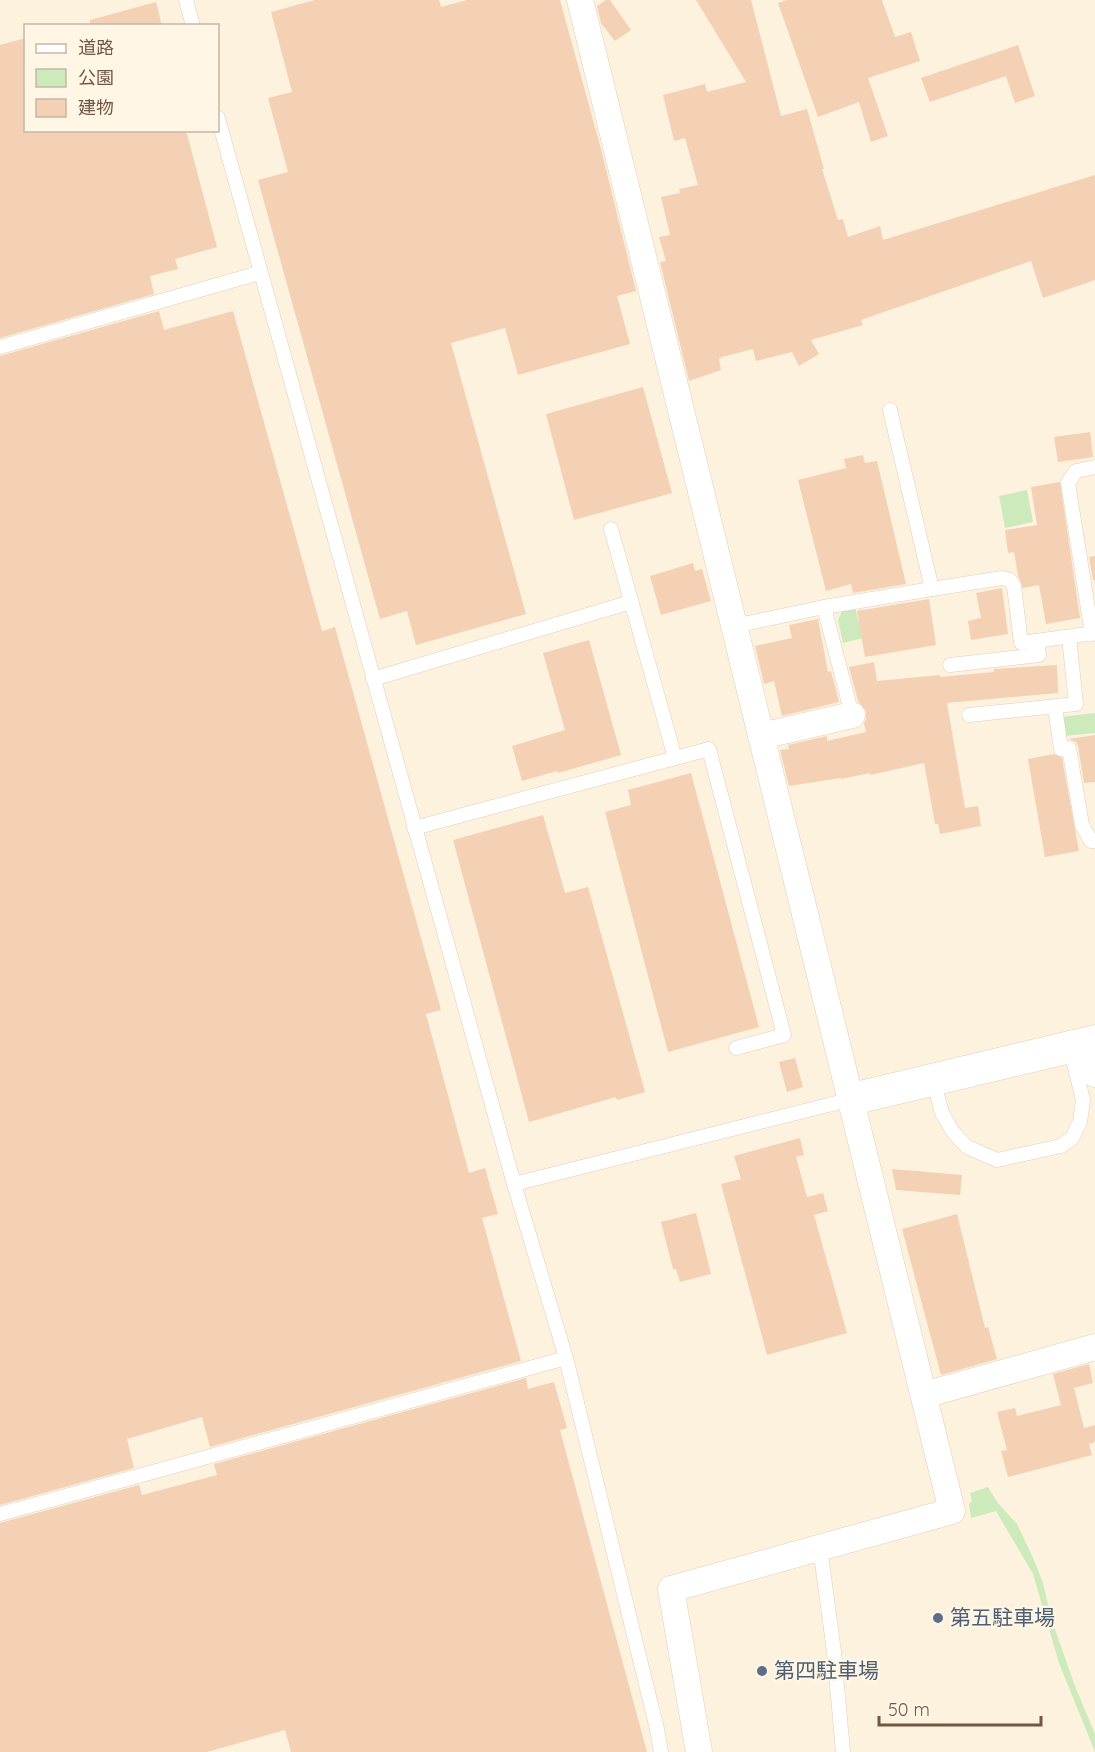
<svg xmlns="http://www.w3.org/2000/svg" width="1095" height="1752" font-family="Quicksand,'Noto Sans JP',sans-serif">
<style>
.green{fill:#cdeabc}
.building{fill:#f4d0b4}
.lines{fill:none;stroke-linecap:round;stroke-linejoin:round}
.service-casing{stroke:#e1ceba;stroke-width:15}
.minor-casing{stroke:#e1ceba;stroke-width:27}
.tertiary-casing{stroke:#e1ceba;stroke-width:33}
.service{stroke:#fff;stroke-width:14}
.minor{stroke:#fff;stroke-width:26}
.tertiary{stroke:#fff;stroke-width:32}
.service-dot{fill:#5c6f8a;stroke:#fff6e5;stroke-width:2}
.labels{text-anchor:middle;stroke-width:4.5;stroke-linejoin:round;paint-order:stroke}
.service-label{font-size:21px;fill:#4e5e75;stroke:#fff6e5;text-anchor:start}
</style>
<rect width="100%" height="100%" fill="#fdf2dd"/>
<g class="green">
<path d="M 1027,490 L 1033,522 L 1005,528 L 999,496 Z"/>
<path d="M 855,608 L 863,638 L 843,643 L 838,620 L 842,611 Z"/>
<path d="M 1095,713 L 1095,733 L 1064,736 L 1061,717 Z"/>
<path d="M 988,1487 L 997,1502 L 1017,1524 L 1034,1560 L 1043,1583 L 1051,1618 L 1075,1686 L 1095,1734 L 1095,1752 L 1059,1663 L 1033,1574 L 996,1511 L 971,1518 L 969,1504 L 972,1501 L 970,1493 Z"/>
</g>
<g class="building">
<path d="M 315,0 L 439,0 L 441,7 L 467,0 L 560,0 L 601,149 L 636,291 L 617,296 L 630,344 L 518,375 L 505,328 L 451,343 L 526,614 L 416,645 L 407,611 L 380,619 L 258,180 L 288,172 L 268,98 L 292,92 L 271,12 Z"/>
<path d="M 606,0 L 610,0 L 631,30 L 615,41 L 601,23 L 597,6 Z"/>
<path d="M 696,0 L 751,0 L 781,116 L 807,109 L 824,169 L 822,169 L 838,220 L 843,219 L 848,237 L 880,226 L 883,240 L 1095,175 L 1095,280 L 1043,298 L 1031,261 L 861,320 L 863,325 L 811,340 L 819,354 L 799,366 L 792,352 L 756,361 L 753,349 L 722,357 L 719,359 L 721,370 L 689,381 L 660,262 L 666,261 L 659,237 L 670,235 L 661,197 L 680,193 L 679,189 L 698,185 L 685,138 L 674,141 L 663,95 L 705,84 L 707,92 L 746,82 Z"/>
<path d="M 787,0 L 882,0 L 895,37 L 911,32 L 920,61 L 868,78 L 888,136 L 871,142 L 859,102 L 818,117 L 778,3 Z"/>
<path d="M 156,2 L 162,26 L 90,26 L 90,20 Z"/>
<path d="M 26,38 L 26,130 L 186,130 L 217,247 L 175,259 L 178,269 L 150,276 L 154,294 L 0,338 L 0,45 Z"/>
<path d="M 1018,45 L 1035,96 L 1015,103 L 1006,76 L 930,102 L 921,78 Z"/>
<path d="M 159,311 L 164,330 L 233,311 L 322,631 L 335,627 L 441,1010 L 426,1014 L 469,1173 L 485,1168 L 498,1214 L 482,1218 L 521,1361 L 210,1447 L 202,1417 L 127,1439 L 134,1468 L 0,1505 L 0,356 Z"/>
<path d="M 643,387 L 672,493 L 574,520 L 546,414 Z"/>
<path d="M 1090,432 L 1093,457 L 1058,462 L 1054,437 Z"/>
<path d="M 863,455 L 865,463 L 877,461 L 906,584 L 853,593 L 851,584 L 826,591 L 798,480 L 846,468 L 844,459 Z"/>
<path d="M 1060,482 L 1080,618 L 1046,624 L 1039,585 L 1023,588 L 1018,575 L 1014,552 L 1008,553 L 1005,530 L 1037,525 L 1031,487 Z"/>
<path d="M 1095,556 L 1095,580 L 1093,580 L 1089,557 Z"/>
<path d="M 693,563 L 695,571 L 702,569 L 711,601 L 661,615 L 650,576 Z"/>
<path d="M 1002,588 L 1008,634 L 971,640 L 968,621 L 981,618 L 976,593 Z"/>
<path d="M 929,599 L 936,645 L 865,657 L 857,611 Z"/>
<path d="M 818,619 L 828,672 L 831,671 L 839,702 L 782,716 L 774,681 L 764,684 L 755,646 L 792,638 L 789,625 Z"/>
<path d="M 589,640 L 621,755 L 558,773 L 557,771 L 522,781 L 512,746 L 565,730 L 543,653 Z"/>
<path d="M 874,662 L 877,681 L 940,675 L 940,677 L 994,672 L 994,669 L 1057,665 L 1058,693 L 947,703 L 965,808 L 978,806 L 981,826 L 940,834 L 938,824 L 935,824 L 924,763 L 870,775 L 870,773 L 841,779 L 841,778 L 789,786 L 780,750 L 789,749 L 788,745 L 827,736 L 827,741 L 866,732 L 864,723 L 866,719 L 866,711 L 858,701 L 849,667 Z"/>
<path d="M 1095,735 L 1095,782 L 1084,783 L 1078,746 L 1076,742 L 1069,739 Z"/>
<path d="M 1054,754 L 1062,758 L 1079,851 L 1045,857 L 1028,759 Z"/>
<path d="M 691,773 L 759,1027 L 668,1052 L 605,812 L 631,805 L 628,790 Z"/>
<path d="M 543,815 L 565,893 L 588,887 L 645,1092 L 617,1100 L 616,1097 L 529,1122 L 453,840 Z"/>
<path d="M 795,1058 L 803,1087 L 787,1092 L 779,1062 Z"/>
<path d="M 800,1138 L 804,1155 L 796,1157 L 807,1197 L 823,1193 L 828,1211 L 814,1215 L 847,1333 L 767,1355 L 721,1184 L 741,1179 L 734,1156 Z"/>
<path d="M 892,1169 L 962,1175 L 960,1195 L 896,1190 Z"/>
<path d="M 696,1213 L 711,1274 L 680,1282 L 676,1269 L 673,1269 L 661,1222 Z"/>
<path d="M 957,1214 L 985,1328 L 988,1327 L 997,1359 L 941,1375 L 902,1229 Z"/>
<path d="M 1089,1364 L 1093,1383 L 1074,1388 L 1084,1428 L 1095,1425 L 1095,1442 L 1089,1444 L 1092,1455 L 1008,1477 L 1001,1451 L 1007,1450 L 997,1412 L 1015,1408 L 1017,1416 L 1061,1405 L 1053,1374 Z"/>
<path d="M 526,1378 L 528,1389 L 554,1382 L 567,1428 L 560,1430 L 647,1752 L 291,1752 L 285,1730 L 207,1752 L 0,1752 L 0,1523 L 139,1485 L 142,1495 L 217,1475 L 214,1464 Z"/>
</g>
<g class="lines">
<g class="service-casing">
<g id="service">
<path d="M 186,0 L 193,26"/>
<path d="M 218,118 L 514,1184 L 566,1358 L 657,1729 L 661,1752"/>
<path d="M 0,347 L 259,273"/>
<path d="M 611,529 L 675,758"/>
<path d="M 932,589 L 1002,578 L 1010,580 L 1014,586 L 1021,643 L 1095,633"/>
<path d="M 824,607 L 852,715"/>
<path d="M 734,626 L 824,607 L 932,589 L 890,410"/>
<path d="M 1092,634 L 1068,483 L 1076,471 L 1095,467"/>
<path d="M 950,665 L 1039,655 L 1037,641"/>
<path d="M 373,679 L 631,602"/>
<path d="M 1055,707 L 1061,749 L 1069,748 L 1082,825 L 1091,841 L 1095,841"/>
<path d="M 969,715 L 1076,704 L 1069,637"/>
<path d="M 414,828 L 709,749 L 784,1035 L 736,1048"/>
<path d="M 933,1080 L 942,1113 L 953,1132 L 967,1147 L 997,1160 L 1061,1146 L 1072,1138 L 1080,1122 L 1083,1100 L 1072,1055"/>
<path d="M 514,1184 L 852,1099"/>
<path d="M 0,1514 L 566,1358"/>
<path d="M 820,1547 L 834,1652 L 843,1752"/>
</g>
</g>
<g class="minor-casing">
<g id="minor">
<path d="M 580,0 L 952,1511 L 671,1589 L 699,1752"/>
<path d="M 761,736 L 852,715"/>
<path d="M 1071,1047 L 1095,1074"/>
<path d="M 924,1395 L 1095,1347"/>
</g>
</g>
<g class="tertiary-casing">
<path id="tertiary" d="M 852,1099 L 1095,1041"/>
</g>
<use href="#service" class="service"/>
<use href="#minor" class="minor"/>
<use href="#tertiary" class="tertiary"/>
</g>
<g class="service-dot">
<circle cx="938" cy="1618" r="6"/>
<circle cx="762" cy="1671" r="6"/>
</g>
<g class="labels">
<g class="service-label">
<text x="950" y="1625">第五駐車場</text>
<text x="774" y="1678">第四駐車場</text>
</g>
</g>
<rect x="24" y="24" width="195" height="108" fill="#fff6e5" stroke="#c7b6a5" stroke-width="1.5"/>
<rect x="36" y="44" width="30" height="9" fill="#ffffff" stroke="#c7b6a5" stroke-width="1.5"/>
<text x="78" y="54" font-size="18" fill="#735745">道路</text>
<rect x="36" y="69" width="30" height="18" fill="#cdeabc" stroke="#c7b6a5" stroke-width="1.5"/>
<text x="78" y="84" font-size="18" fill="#735745">公園</text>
<rect x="36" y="99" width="30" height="18" fill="#f4d0b4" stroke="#c7b6a5" stroke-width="1.5"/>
<text x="78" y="114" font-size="18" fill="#735745">建物</text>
<path d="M879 1716v9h162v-9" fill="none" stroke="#735745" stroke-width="3"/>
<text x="888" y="1716" font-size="18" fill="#735745" stroke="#fff6e5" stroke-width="4.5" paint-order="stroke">50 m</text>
</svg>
